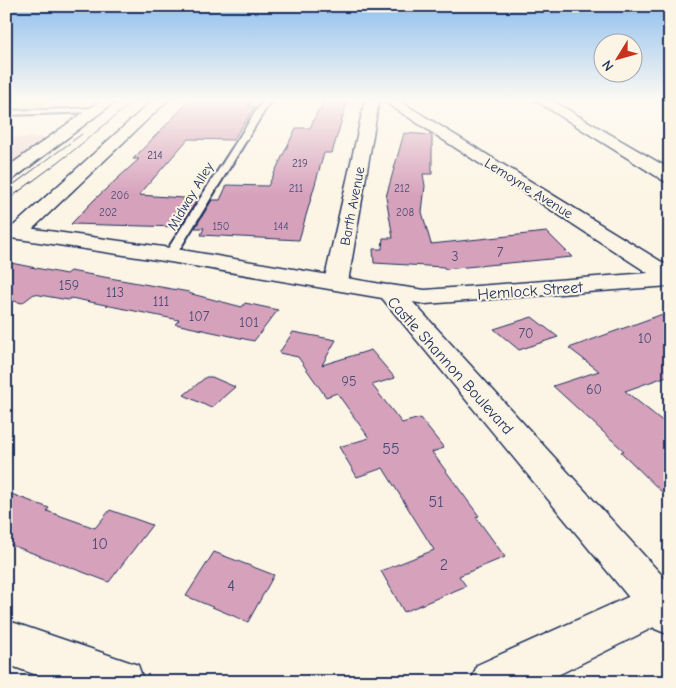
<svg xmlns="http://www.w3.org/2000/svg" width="676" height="688" font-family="'Comic Neue',sans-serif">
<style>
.built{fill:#f1dcd8}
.green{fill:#c8eca5;stroke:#728e82}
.building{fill:#d6a1bb;stroke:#1b2f5e}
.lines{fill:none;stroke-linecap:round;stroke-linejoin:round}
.service-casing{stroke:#1b2f5e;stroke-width:4}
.minor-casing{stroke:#1b2f5e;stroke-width:3}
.tertiary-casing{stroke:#1b2f5e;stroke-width:3}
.service{fill:#fcf5e5;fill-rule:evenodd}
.minor{fill:#fcf5e5;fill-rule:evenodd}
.tertiary{fill:#fcf5e5;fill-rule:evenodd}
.tram{stroke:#1b2f5e;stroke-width:1}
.labels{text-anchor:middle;stroke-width:4;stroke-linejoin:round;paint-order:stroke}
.far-number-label{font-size:11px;fill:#4a4c75}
.far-street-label{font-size:14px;fill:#1b2f5e;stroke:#fcf5e5}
.number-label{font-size:14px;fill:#4a4c75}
.street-label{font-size:16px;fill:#1b2f5e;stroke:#fcf5e5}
.near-number-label{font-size:16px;fill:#4a4c75}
</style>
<rect width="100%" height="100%" fill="#fcf5e5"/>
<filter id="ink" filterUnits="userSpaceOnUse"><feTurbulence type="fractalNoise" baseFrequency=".02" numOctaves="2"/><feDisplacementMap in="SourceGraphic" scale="10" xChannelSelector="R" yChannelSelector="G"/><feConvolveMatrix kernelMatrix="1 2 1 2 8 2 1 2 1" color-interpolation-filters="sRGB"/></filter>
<g filter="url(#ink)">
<path class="built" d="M 47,137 L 6,166 L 6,138 Z"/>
<path class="green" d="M 9,100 L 50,100 L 36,109 L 6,109 L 6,102 Z"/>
<g class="building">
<path d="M 190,100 L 253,100 L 248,106 L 255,107 L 233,140 L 188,139 L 139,195 L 198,199 L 180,227 L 71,224 L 94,200 L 139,159 L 133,159 Z"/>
<path d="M 323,101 L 347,102 L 332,153 L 324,153 L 299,240 L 201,235 L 204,228 L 195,228 L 212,200 L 220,200 L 227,185 L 268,186 L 296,128 L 310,128 L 318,110 L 321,110 Z"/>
<path d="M 404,133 L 432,135 L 432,174 L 423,174 L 425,186 L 422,212 L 431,244 L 547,232 L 572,257 L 445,269 L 444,267 L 374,263 L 373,249 L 382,249 L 383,238 L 393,238 L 386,197 Z"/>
<path d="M 6,262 L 66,274 L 70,271 L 189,292 L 188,293 L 242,307 L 245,303 L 278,310 L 254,341 L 175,324 L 179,320 L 71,298 L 68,300 L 34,294 L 22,303 L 6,299 Z"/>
<path d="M 660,315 L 670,321 L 670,375 L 625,391 L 670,427 L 670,500 L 621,452 L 624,451 L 553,386 L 599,371 L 569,348 Z"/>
<path d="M 532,317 L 558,337 L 519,350 L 494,329 Z"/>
<path d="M 293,332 L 336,340 L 322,365 L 371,350 L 395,378 L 372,385 L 402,423 L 420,418 L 444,448 L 432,452 L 479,516 L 476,517 L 505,557 L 459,576 L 466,586 L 404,612 L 381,571 L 434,550 L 383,468 L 357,477 L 339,447 L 369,438 L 337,393 L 326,397 L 298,357 L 279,353 Z"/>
<path d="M 206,377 L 212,377 L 235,387 L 211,408 L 184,395 Z"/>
<path d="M 6,492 L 49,508 L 47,511 L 95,528 L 110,510 L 152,525 L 109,582 L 6,543 Z"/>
<path d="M 214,552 L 274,575 L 248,622 L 186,596 Z"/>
</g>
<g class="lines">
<g class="service-casing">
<g id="service">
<path d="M 263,100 L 271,100 L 176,255 L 170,259 L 166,258 L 164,255 Z"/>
<path d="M 100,108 L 101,110 L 97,112 L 6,115 L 6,111 Z"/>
</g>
</g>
<g class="minor-casing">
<g id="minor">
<path d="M 101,100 L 117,100 L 12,180 L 6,181 L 6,168 Z"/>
<path d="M 153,100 L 168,100 L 24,237 L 17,239 L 10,237 L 6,233 L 10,229 Z"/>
<path d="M 365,100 L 379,100 L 348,282 L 344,287 L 336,289 L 328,287 L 324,282 Z"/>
<path d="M 382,100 L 398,100 L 670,267 L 670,286 L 425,304 L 381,297 L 378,292 L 381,287 L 390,285 L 425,290 L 648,273 Z"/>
<path d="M 535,100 L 551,100 L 670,169 L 670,182 L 664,181 Z"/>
<path d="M 659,583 L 670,588 L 670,619 L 544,682 L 471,682 L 477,665 Z"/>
<path d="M 6,620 L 138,665 L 144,682 L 56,682 L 6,664 Z"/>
</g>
</g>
<g class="tertiary-casing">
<path id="tertiary" d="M 6,225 L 170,248 L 399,287 L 670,584 L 670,635 L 655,629 L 382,298 L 170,262 L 6,237 Z"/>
</g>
<use href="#service" class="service"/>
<use href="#minor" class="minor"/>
<use href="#tertiary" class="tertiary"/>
<g class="tram">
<path d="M 6,190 L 82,134"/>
<path d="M 6,201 L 69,154 L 135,100"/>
</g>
</g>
</g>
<linearGradient id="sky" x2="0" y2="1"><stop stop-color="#90c0ee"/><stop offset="0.51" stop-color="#fefaf3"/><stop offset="1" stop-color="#fefaf3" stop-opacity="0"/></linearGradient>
<rect width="676" height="196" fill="url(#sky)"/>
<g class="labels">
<g class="far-number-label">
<text x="155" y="159">214</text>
<text x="300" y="167">219</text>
<text x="296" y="192">211</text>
<text x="402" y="192">212</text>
<text x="120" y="199">206</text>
<text x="108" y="216">202</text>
<text x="405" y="216">208</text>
<text x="221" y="230">150</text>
<text x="281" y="230">144</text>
</g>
<g class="far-street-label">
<text transform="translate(529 188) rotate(32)" y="5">Lemoyne Avenue</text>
<text transform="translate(190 196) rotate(-59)" y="5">Midway Alley</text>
<text transform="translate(352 206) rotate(-79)" y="5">Barth Avenue</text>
</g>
<g class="number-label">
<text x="500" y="257">7</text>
<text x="455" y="261">3</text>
<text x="69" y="290">159</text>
<text x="115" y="297">113</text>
<text x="161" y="306">111</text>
<text x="199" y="321">107</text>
<text x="249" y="327">101</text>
<text x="526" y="338">70</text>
<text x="645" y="343">10</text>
<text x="349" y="386">95</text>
<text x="594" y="394">60</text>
</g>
<g class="street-label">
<text transform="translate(530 290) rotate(-4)" y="6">Hemlock Street</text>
<text transform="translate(451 365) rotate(48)" y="6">Castle Shannon Boulevard</text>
</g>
<g class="near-number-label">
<text x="391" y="454">55</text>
<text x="436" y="507">51</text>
<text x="100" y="549">10</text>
<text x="444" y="570">2</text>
<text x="231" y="591">4</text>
</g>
</g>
<rect width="676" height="688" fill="none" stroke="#fcf5e5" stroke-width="25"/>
<rect x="12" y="12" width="651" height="663" fill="none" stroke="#1b2f5e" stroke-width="2" filter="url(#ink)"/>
<g transform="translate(618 58) rotate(233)"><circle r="24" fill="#fcf5e5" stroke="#a2a6af"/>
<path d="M0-4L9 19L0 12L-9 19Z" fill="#c8321e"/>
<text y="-8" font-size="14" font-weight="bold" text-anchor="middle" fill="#1b2f5e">N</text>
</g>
</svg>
